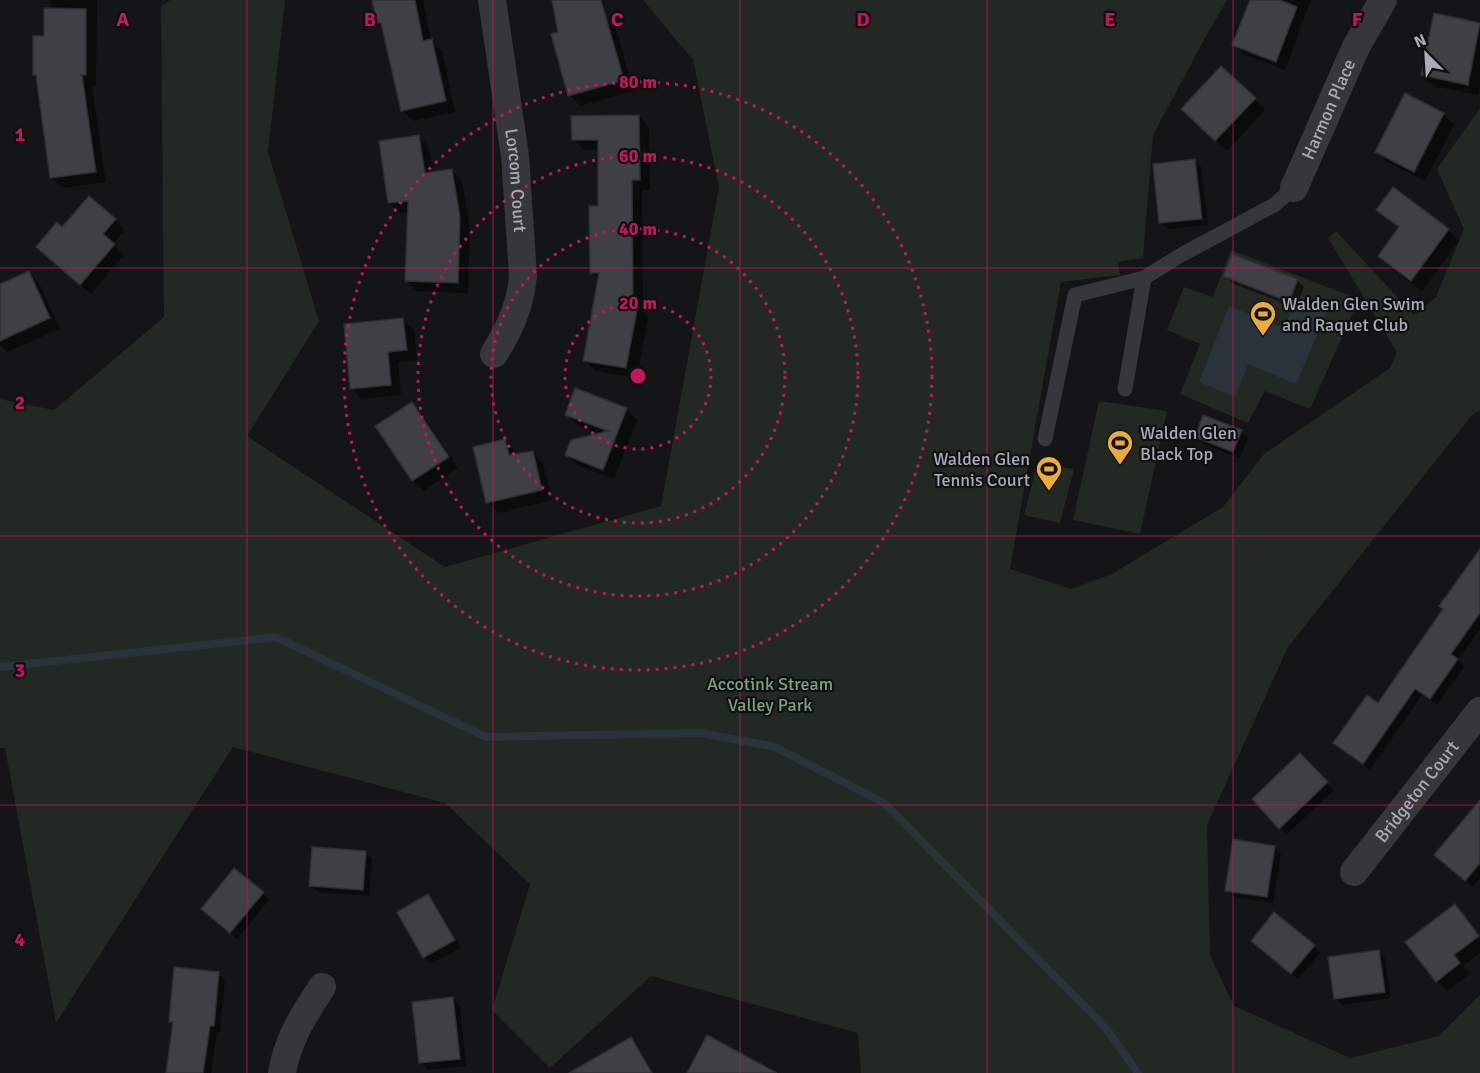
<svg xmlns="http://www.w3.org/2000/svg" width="1480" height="1073" font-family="Signika,sans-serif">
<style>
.green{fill:#212922}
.water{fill:#2b333a}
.shadow{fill:#0007}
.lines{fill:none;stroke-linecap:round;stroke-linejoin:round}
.stream{stroke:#2b333a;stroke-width:8}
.building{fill:#3e4043;stroke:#2f2f32;stroke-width:1.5}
.lane{stroke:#36373b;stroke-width:15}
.street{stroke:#36373b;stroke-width:28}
.grid{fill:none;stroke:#c2185b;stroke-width:1.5;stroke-opacity:0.55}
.ring{fill:none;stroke:#c2185b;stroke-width:3;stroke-dasharray:3 6}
.labels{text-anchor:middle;stroke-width:4.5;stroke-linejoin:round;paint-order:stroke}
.street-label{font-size:18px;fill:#a7acb6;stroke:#0f1011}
.poi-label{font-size:18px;fill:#a7acb6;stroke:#0f1011;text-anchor:start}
.park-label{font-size:18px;fill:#7ea180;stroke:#0f1011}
.grid-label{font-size:20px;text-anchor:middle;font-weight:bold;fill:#c2185b;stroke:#0f1011;stroke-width:4.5;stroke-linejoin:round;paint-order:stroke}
.centre{fill:#c2185b;stroke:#0f1011;stroke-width:3}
.ring-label{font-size:18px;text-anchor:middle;font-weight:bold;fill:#c2185b;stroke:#0f1011;stroke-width:4.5;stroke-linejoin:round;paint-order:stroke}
</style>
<rect width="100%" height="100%" fill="#141516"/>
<g class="green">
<path d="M 170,0 L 285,0 L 268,152 L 319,321 L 247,436 L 445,567 L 661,506 L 719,187 L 693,60 L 643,0 L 1227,0 L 1206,36 L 1153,135 L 1143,258 L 1118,262 L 1120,275 L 1061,282 L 1010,569 L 1071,589 L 1112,574 L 1223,507 L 1264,454 L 1390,368 L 1397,352 L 1328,238 L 1336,231 L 1414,315 L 1436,297 L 1464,229 L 1437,169 L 1480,108 L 1480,410 L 1472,415 L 1288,647 L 1207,825 L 1210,955 L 1234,1006 L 1350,1058 L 1439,1036 L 1480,995 L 1480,1073 L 861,1073 L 858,1033 L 651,976 L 550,1068 L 492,1010 L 530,884 L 445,803 L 233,747 L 56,1023 L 5,748 L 0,748 L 0,399 L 54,410 L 164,317 L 161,6 Z"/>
<path d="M 1231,250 L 1359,299 L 1310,409 L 1265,391 L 1248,423 L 1180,394 L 1200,344 L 1167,330 L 1184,287 L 1213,297 Z"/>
<path d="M 1099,401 L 1167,411 L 1140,534 L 1073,520 Z"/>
<path d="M 1037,464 L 1074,469 L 1060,523 L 1024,515 Z"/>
</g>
<path class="water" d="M 1298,296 L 1328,309 L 1296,384 L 1248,364 L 1235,397 L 1199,382 L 1229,306 L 1284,328 Z"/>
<g class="shadow">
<path d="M 50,0 L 97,0 L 96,85 L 92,85 L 106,182 L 62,188 L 52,177 L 38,78 L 34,75 L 45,37 L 51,10 Z"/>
<path d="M 374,0 L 423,0 L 431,41 L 442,51 L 455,112 L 413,121 L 402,110 L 384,29 L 378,23 Z"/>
<path d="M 553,0 L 603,0 L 608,22 L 617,31 L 633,91 L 580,106 L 570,95 Z"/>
<path d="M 1251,0 L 1311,0 L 1285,70 L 1243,54 L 1234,45 Z"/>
<path d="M 1435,15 L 1480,25 L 1480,85 L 1478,95 L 1433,86 L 1422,75 Z"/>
<path d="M 1406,95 L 1443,114 L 1454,125 L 1425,181 L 1387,162 L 1377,151 Z"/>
<path d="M 1255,99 L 1265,110 L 1227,151 L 1193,119 Z"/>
<path d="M 639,116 L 649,127 L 650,190 L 642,190 L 643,312 L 648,317 L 637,378 L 595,371 L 585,360 L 599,280 L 591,272 L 600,207 L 599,150 L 584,150 L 573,139 Z"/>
<path d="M 419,136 L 429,147 L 433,173 L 452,170 L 462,181 L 470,228 L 468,293 L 417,291 L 406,281 L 409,212 L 400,213 L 390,203 Z"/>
<path d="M 1195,160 L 1201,167 L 1208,225 L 1168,229 L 1161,223 Z"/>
<path d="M 1393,189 L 1448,230 L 1459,241 L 1422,291 L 1390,267 L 1380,256 L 1400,229 L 1378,210 Z"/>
<path d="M 115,220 L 125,230 L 113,244 L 124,255 L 91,294 L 38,247 L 62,229 Z"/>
<path d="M 29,273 L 39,283 L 60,329 L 7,352 L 0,345 L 0,286 Z"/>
<path d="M 1225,276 L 1297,280 L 1304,287 L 1296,308 L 1232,283 Z"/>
<path d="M 403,320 L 414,330 L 417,360 L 398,362 L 401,395 L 362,399 L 351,388 Z"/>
<path d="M 412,404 L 422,414 L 458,468 L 424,491 L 413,480 L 377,426 Z"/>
<path d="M 626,409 L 637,420 L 614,479 L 577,465 L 567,455 L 601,434 L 577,425 L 567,414 Z"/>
<path d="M 1241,431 L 1248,438 L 1240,458 L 1203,444 L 1197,437 Z"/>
<path d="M 505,441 L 515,451 L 516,455 L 533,453 L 543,463 L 552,500 L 498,513 L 487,502 Z"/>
<path d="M 1480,552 L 1480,629 L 1458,660 L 1464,667 L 1437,705 L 1422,695 L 1370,770 L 1335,743 L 1378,705 L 1445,609 Z"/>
<path d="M 1300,755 L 1334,790 L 1287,834 L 1254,800 Z"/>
<path d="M 1480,802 L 1480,878 L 1473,887 L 1443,862 Z"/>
<path d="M 1274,847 L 1281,854 L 1273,903 L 1234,897 L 1227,890 Z"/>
<path d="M 365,852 L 372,859 L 369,896 L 318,892 L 311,885 Z"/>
<path d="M 263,893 L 269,900 L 237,939 L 203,909 Z"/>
<path d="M 428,896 L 435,903 L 461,948 L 431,964 L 424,957 L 399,913 Z"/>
<path d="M 1455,906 L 1480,936 L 1480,953 L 1463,966 L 1470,974 L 1447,991 L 1437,981 Z"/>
<path d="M 1314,946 L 1320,953 L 1298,979 L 1259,948 Z"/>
<path d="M 1378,951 L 1385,958 L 1391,998 L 1342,1005 L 1335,998 Z"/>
<path d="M 218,973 L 225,980 L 220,1032 L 217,1032 L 211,1073 L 167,1073 L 175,1025 L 170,1021 Z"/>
<path d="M 453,999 L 460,1006 L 466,1066 L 428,1070 L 421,1063 Z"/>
<path d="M 631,1039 L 638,1046 L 653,1073 L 593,1073 Z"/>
</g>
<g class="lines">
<path class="stream" d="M 0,667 L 276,637 L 486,737 L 701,733 L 775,747 L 884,803 L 1106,1028 L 1138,1073"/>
</g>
<g class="building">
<path d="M 372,0 L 415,0 L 423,41 L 432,39 L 446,101 L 401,111 L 381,23 L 377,23 Z"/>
<path d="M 552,0 L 601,0 L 624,80 L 568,96 L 551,34 L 558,32 Z"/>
<path d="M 1250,0 L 1280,0 L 1297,7 L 1276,62 L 1232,45 Z"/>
<path d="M 44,8 L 86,9 L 86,75 L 82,75 L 96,172 L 50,178 L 36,75 L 33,75 L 33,36 L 44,36 Z"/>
<path d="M 1434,13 L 1480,23 L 1468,85 L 1421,75 Z"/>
<path d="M 1221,66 L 1256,98 L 1215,141 L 1181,109 Z"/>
<path d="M 1405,93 L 1444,113 L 1414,172 L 1375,152 Z"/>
<path d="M 639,115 L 640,180 L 632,180 L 633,304 L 638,305 L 626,368 L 583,361 L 599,273 L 590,273 L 589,206 L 598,206 L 598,140 L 572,140 L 571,116 Z"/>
<path d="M 419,135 L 425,173 L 452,169 L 460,217 L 458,283 L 405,281 L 408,201 L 388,203 L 379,141 Z"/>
<path d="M 1195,159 L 1202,219 L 1159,223 L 1153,164 Z"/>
<path d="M 1393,187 L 1449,229 L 1411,281 L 1378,256 L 1399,227 L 1376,210 Z"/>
<path d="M 89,196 L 116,219 L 103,234 L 115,244 L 80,285 L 36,247 L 57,222 L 62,227 Z"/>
<path d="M 1232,254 L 1298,279 L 1289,302 L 1223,276 Z"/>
<path d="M 29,271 L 50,318 L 0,341 L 0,284 Z"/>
<path d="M 403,318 L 407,350 L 388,352 L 391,385 L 350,389 L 344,324 Z"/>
<path d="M 575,388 L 627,408 L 603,470 L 565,455 L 571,440 L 608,431 L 565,415 Z"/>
<path d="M 412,402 L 449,457 L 412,481 L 375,426 Z"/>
<path d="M 1203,415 L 1242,430 L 1233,452 L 1195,437 Z"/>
<path d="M 505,439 L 509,455 L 533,451 L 542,490 L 486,503 L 473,447 Z"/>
<path d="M 1480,549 L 1480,613 L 1451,654 L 1458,659 L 1430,699 L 1415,689 L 1363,764 L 1333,743 L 1367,695 L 1378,703 L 1443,609 L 1439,606 Z"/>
<path d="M 1300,753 L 1328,782 L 1279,829 L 1252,799 Z"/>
<path d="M 1480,800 L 1480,863 L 1465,881 L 1434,855 Z"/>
<path d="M 1233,839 L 1275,846 L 1267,897 L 1225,891 Z"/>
<path d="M 312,847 L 366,851 L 363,890 L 309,886 Z"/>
<path d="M 234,868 L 264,892 L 230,933 L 201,909 Z"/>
<path d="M 428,894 L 455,940 L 423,958 L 397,912 Z"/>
<path d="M 1455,904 L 1479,936 L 1454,955 L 1460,963 L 1436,982 L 1405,942 Z"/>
<path d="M 1274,912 L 1315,945 L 1291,974 L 1251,941 Z"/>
<path d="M 1379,950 L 1385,992 L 1334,999 L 1328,957 Z"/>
<path d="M 174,967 L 219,972 L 214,1026 L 210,1026 L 203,1073 L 166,1073 L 173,1022 L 169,1022 Z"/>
<path d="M 453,997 L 460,1059 L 419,1063 L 412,1002 Z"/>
<path d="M 707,1035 L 777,1073 L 687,1073 Z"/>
<path d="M 631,1037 L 652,1073 L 569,1073 Z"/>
</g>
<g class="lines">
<g class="lane">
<path d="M 1125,389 L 1144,278"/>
<path d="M 1045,439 L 1075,295 L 1144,278 L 1181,255 L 1274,205 L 1294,188"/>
</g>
<g class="street">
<path id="s1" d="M 492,0 L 515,156 L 523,276 C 520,307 510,328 494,354"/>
<path id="s2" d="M 1294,188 L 1356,47 L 1383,0"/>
<path id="s3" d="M 1354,872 L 1480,711"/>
<path d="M 282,1073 C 287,1041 304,1014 322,987"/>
</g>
</g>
<path class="grid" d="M 247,0 L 247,1073M 493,0 L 493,1073M 740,0 L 740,1073M 987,0 L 987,1073M 1233,0 L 1233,1073M 0,268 L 1480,268M 0,536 L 1480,536M 0,805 L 1480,805"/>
<g class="ring">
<circle cx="638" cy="376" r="73"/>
<circle cx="638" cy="376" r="147"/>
<circle cx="638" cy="376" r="220"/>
<circle cx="638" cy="376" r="294"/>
</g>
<defs>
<g id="stadium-pin" transform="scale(1.35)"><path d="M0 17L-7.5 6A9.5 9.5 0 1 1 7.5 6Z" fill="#edac36" stroke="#0f1011"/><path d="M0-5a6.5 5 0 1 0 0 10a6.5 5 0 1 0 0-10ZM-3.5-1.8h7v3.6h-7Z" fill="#111"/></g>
</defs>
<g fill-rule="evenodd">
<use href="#stadium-pin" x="1263" y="314"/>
<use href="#stadium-pin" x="1120" y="443"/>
<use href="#stadium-pin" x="1049" y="469"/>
</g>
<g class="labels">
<g class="street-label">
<text dy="6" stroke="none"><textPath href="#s2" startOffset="86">Harmon Place</textPath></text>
<text dy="6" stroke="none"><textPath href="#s1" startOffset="182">Lorcom Court</textPath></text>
<text dy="6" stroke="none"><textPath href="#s3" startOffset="102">Bridgeton Court</textPath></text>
</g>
<g class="poi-label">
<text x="1282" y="310">Walden Glen Swim<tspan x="1282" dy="21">and Raquet Club</tspan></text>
<text x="1140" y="439">Walden Glen<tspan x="1140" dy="21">Black Top</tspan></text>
<text x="1030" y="465" text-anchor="end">Walden Glen<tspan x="1030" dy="21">Tennis Court</tspan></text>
</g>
<g class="park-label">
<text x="770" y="690">Accotink Stream<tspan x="770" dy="21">Valley Park</tspan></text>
</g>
</g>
<g class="grid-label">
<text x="123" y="26">A</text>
<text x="370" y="26">B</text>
<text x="617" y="26">C</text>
<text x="863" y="26">D</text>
<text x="1110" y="26">E</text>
<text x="1357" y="26">F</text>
<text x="20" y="141">1</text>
<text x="20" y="409">2</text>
<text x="20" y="677">3</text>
<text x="20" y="946">4</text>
</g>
<circle cx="638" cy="376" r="9" class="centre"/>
<g class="ring-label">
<text x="638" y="88">80 m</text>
<text x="638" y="162">60 m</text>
<text x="638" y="235">40 m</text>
<text x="638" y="309">20 m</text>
</g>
<g transform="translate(1426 54) rotate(336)" stroke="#0f1011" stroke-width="4.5" paint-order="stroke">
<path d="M0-4.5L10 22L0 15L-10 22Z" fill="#a7acb6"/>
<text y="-9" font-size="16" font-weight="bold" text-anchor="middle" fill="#a7acb6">N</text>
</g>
</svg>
